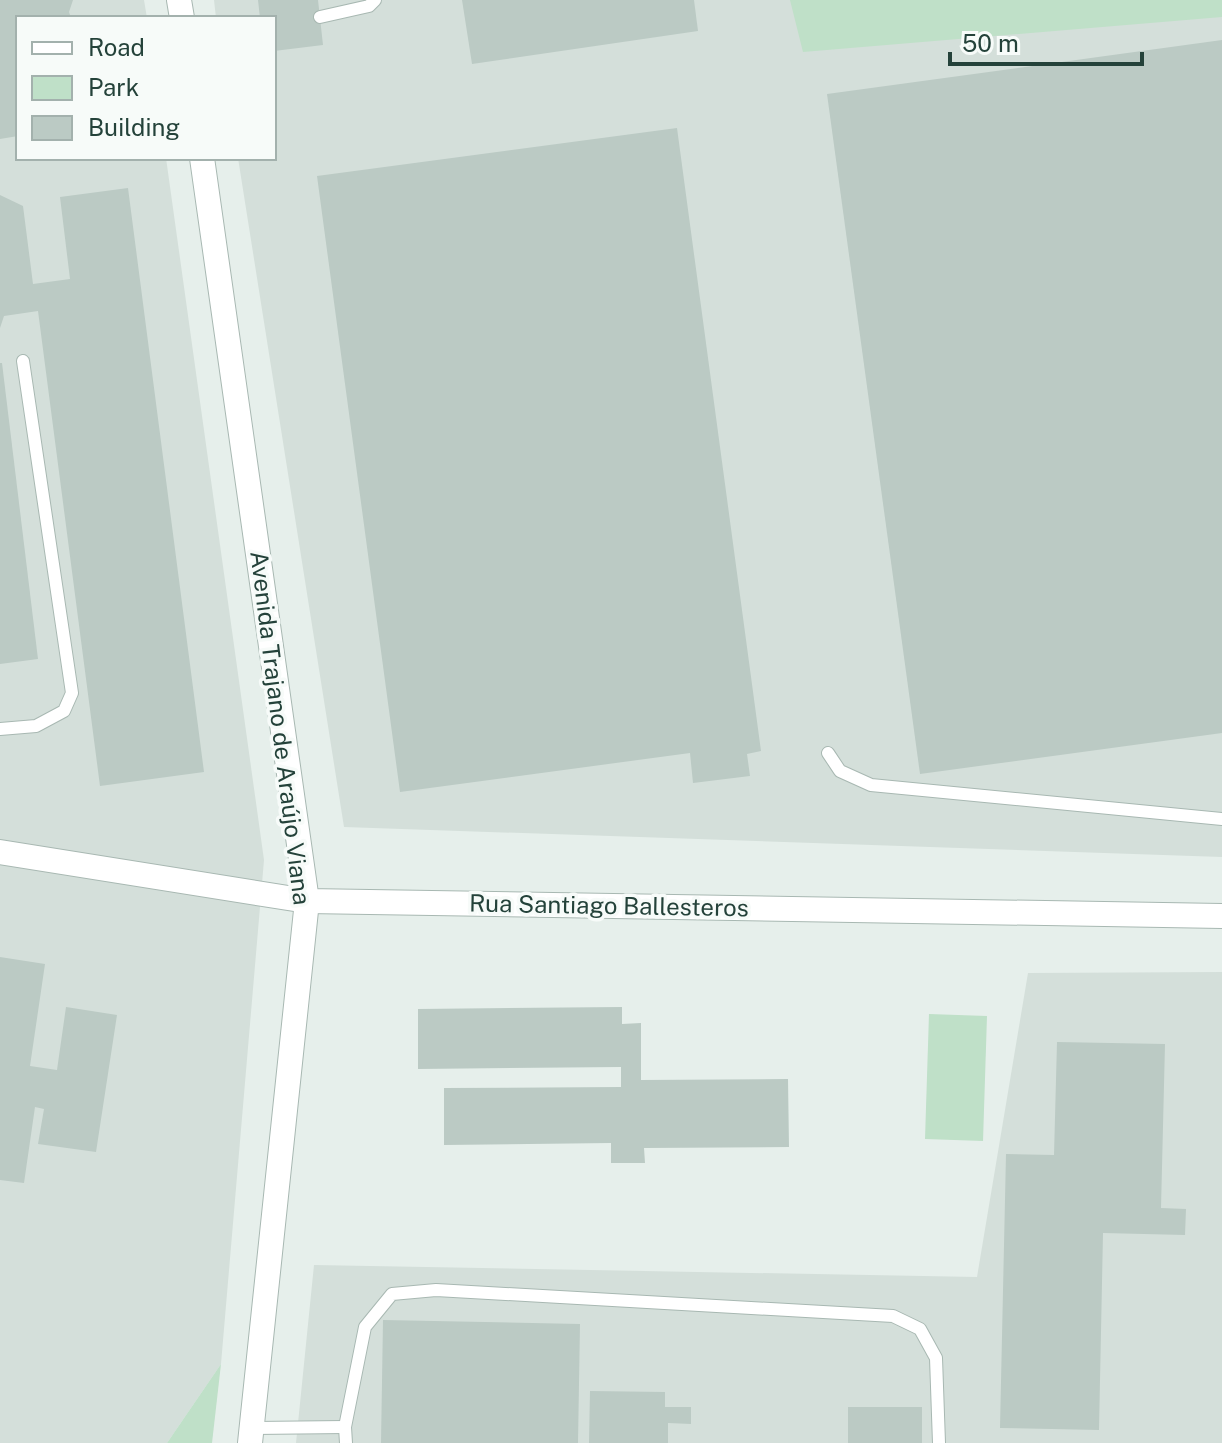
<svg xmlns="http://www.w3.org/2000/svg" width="1222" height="1443" font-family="'Public Sans',sans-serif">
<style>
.built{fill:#d4dfda}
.green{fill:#bfe0c8}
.building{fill:#bbcac4}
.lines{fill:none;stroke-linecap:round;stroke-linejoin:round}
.service-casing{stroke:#a8b8b2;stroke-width:14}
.tertiary-casing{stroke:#a8b8b2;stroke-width:26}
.service{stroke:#fff;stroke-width:12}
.tertiary{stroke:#fff;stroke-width:24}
.labels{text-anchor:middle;stroke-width:7;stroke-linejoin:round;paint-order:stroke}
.street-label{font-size:24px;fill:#24423a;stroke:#f7fbf9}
</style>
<rect width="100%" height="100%" fill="#e6efeb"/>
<g class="built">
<path d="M 0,0 L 144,0 L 147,18 L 18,18 L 18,158 L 166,158 L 264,860 L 221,1364 L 167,1443 L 0,1443 Z"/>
<path d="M 214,0 L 1222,0 L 1222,857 L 344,827 L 238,158 L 274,158 L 274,18 L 216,18 Z"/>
<path d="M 1222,972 L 1222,1443 L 296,1443 L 314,1265 L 977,1277 L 1028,973 Z"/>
</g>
<g class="green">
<path d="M 790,0 L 1222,0 L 1222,17 L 803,52 Z"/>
<path d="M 929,1014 L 987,1016 L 983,1141 L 925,1139 Z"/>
<path d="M 221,1364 L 212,1443 L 167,1443 Z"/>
</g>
<g class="building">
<path d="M 0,0 L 73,0 L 69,12 L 71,18 L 18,18 L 18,136 L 0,139 Z"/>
<path d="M 258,0 L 318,0 L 323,45 L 274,51 L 274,18 L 260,18 Z"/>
<path d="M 462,0 L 694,0 L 698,31 L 472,64 Z"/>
<path d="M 1222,40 L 1222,733 L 920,774 L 827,94 Z"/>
<path d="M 677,128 L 761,751 L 747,754 L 750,776 L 693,783 L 690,753 L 400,792 L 317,176 Z"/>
<path d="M 128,188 L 204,772 L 100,786 L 38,311 L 4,316 L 0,328 L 0,195 L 23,206 L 33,284 L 70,279 L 60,197 Z"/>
<path d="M 0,363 L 2,363 L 38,659 L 0,664 Z"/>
<path d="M 0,957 L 45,964 L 30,1066 L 57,1070 L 66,1007 L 117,1015 L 96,1152 L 38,1144 L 44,1109 L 35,1107 L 24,1183 L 0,1180 Z"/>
<path d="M 622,1007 L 622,1024 L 641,1023 L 641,1080 L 788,1079 L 789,1147 L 644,1148 L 645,1163 L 611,1163 L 611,1143 L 444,1145 L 444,1088 L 621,1087 L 621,1067 L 418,1069 L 418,1009 Z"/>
<path d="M 1057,1042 L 1165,1044 L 1161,1208 L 1186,1209 L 1185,1235 L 1103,1233 L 1099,1430 L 1000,1428 L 1006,1154 L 1054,1155 Z"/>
<path d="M 383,1320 L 580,1324 L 578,1443 L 381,1443 Z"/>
<path d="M 590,1391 L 665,1392 L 665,1407 L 691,1407 L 691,1424 L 668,1423 L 668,1443 L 589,1443 Z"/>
<rect x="848" y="1407" width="74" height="36"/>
</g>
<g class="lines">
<g class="service-casing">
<g id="service">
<path d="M 320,17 L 369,6 L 375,0"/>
<path d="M 0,729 L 36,726 L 64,711 L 72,693 L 23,361"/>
<path d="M 828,753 L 840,771 L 871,785 L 1222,819"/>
<path d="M 251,1428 L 345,1427"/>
<path d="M 346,1443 L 345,1427 L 365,1327 L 392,1294 L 436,1290 L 893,1316 L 920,1329 L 936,1358 L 939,1443"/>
</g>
</g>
<g class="tertiary-casing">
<g id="tertiary">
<path d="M 179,0 L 182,18"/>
<path d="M 202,158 L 307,901 L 250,1443"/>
<path d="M 0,852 L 307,901 L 1222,916"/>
</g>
</g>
<use href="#service" class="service"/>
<use href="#tertiary" class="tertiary"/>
</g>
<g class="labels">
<g class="street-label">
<text transform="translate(280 728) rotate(83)" y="8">Avenida Trajano de Araújo Viana</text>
<text transform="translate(609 906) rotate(1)" y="8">Rua Santiago Ballesteros</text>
</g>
</g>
<rect x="16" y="16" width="260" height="144" fill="#f7fbf9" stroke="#a3b1ad" stroke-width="2"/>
<rect x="32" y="42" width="40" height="12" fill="#ffffff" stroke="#a3b1ad" stroke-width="2"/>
<text x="88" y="56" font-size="24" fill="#24423a">Road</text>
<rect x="32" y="76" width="40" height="24" fill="#bfe0c8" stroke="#a3b1ad" stroke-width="2"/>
<text x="88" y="96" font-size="24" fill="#24423a">Park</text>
<rect x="32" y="116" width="40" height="24" fill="#bbcac4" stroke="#a3b1ad" stroke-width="2"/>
<text x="88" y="136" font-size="24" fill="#24423a">Building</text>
<path d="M950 52v12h192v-12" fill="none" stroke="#24423a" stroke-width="4"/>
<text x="962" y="52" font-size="24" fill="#24423a" stroke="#f7fbf9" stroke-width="6" paint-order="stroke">50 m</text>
</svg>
